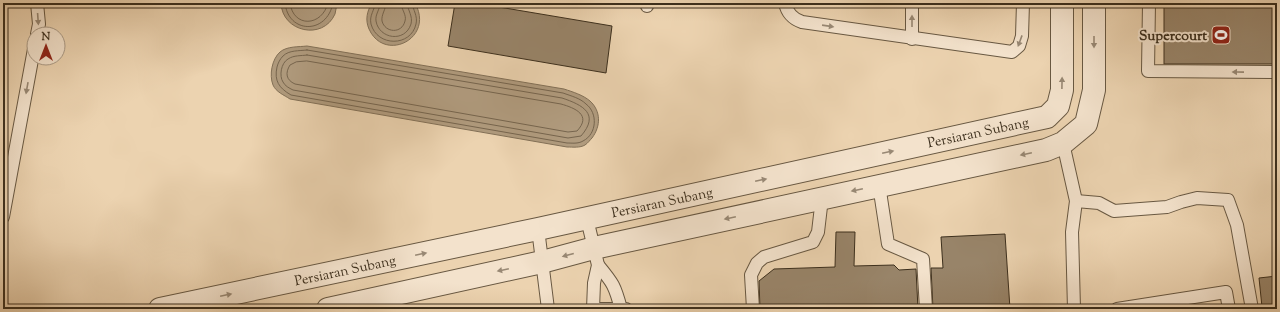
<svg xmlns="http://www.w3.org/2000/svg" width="1280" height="312" font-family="'Sorts Mill Goudy',serif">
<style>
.water{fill:#b09b7e;stroke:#827057}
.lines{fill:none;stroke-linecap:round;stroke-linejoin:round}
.shore{stroke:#76654e;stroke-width:1}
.building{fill:#988469;stroke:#3c2f1d}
.service-casing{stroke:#685842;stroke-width:14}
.tertiary-casing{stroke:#685842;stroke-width:24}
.service{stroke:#f3e2cc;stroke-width:12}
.tertiary{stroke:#f3e2cc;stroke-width:22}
.oneway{fill:#988874}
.labels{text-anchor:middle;stroke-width:4;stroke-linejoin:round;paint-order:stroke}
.poi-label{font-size:14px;font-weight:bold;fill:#3c2f1d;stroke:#f3e2cc;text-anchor:end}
.street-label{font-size:14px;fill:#3c2f1d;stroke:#f3e2cc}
</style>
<rect width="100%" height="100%" fill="#ecd3b0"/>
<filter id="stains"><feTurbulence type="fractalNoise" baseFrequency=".005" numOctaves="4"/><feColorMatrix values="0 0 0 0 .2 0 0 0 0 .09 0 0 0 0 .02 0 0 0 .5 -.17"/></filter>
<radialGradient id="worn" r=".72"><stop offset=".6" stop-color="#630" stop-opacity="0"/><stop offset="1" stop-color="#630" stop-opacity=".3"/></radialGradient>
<g class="water">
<path d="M 281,3 L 336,3 L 337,4 C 336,7 336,11 335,14 C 323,41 282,32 281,3 Z"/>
<path d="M 372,3 L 415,3 C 435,39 384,63 369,29 C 365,20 367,11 372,3 Z"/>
<path d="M 307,46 L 564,89 C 573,92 583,95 590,101 C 601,111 601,126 592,138 C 590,140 588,143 585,145 C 580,148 573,147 567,147 L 290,99 C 284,95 276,92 273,85 C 269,75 272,59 280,52 C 287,46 299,47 307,46 Z"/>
</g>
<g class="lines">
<g class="shore">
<path d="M 285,3 C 288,34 327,35 333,3"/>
<path d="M 290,3 C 293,28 322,27 328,3"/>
<path d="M 375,3 C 375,10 369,15 371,24 C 377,47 411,47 416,24 C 418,16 413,10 412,3"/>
<path d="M 380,3 C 380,10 375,14 376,21 C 379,39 405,43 411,24 C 413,16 408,11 407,3"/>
<path d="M 386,3 C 386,9 381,15 382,21 C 385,33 402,34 405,21 C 407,15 401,9 401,3"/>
<path d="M 307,50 L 563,93 C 571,96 580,98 586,104 C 598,113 597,134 583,141 C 578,144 572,143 567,143 L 291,95 C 279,88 274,81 277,67 C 278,63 280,59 283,56 C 289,50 299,51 307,50 Z"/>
<path d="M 307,55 L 562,98 C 583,105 600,114 581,136 L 568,138 L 293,90 C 289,88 285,86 283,82 C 279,76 281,63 288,59 C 294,55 301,56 307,55 Z"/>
<path d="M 307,61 L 561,104 C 575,108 592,115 577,131 L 568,132 L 295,84 C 286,80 285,73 290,65 L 296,62 Z"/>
</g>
</g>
<g class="building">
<path d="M 455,3 L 475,3 L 612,26 L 606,73 L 448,46 Z"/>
<rect x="1164" y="3" width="113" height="61"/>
<path d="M 836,232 L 855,232 L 854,266 L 894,265 L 899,270 L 916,269 L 918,309 L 760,309 L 759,281 L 774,269 L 835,267 Z"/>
<path d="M 1005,234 L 1010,309 L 933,309 L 931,268 L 943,268 L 941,237 Z"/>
<path d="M 1277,276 L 1277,305 L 1262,307 L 1259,278 Z"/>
</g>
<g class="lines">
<g class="service-casing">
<g id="service">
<path d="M 37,3 L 39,24 L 37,34"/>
<path d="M 647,3 L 647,6"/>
<path d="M 785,3 C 787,13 793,19 802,22 L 1012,52 L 1019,46 L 1022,36 L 1023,3"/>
<path d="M 912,3 L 912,39"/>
<path d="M 1149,3 L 1148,71 L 1277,72"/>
<path d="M 1063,143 L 1076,201 L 1072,232 L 1074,309"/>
<path d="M 879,185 L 888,244 L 923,259 L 926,309"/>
<path d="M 1076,201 L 1099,203 L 1114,211 L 1167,207 L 1181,202 L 1197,198 L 1228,200 L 1237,225 L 1252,309"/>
<path d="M 3,217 L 34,49"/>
<path d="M 587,219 L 598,265 L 594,283 L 593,309"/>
<path d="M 538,229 L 548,309"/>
<path d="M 598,265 C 613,283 615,286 621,309"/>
<path d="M 593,309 L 626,309"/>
<path d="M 753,309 L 751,275 L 757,263 L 764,257 L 813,242 L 818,232 L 822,198"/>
<path d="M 1117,309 L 1226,292 L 1229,309"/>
</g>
</g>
<g class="tertiary-casing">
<g id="tertiary">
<path d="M 160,309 L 538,229 L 1047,117 L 1058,106 L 1062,90 L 1062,3"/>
<path d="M 328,309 L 542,262 L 594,248 L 1046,150 L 1063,143 L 1086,124 L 1094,90 L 1094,3"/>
</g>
</g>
<use href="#service" class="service"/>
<use href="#tertiary" class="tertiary"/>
</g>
<defs><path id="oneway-solid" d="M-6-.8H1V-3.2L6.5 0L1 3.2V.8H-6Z"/></defs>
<g class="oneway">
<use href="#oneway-solid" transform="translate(38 19) rotate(86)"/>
<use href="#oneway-solid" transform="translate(912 21) rotate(-90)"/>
<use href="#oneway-solid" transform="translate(828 26) rotate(8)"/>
<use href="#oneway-solid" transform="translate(1020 41) rotate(110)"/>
<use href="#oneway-solid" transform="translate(1094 42) rotate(90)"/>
<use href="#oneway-solid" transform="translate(1238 72) rotate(-179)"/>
<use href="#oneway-solid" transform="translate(1062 83) rotate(-89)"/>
<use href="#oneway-solid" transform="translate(27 88) rotate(100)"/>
<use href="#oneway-solid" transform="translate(888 152) rotate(-12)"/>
<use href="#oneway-solid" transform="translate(1026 154) rotate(168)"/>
<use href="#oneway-solid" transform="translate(761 180) rotate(-12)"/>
<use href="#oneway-solid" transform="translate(857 190) rotate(168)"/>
<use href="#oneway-solid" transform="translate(730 218) rotate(168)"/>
<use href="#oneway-solid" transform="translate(421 254) rotate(-12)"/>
<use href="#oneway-solid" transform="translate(568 255) rotate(165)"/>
<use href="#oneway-solid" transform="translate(503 270) rotate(168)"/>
<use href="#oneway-solid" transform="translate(226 295) rotate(-12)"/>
</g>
<defs>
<g id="stadium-square" transform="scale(1)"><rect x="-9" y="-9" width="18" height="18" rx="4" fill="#8f2418" stroke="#f3e2cc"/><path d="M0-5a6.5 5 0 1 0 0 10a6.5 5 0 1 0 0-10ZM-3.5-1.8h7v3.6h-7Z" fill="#fff"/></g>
</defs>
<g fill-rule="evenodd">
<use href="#stadium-square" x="1221" y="35"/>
</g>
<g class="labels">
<g class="poi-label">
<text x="1207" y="40">Supercourt</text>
</g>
<g class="street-label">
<text transform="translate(978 132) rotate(-12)" y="5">Persiaran Subang</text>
<text transform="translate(662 202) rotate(-12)" y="5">Persiaran Subang</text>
<text transform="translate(345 270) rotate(-12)" y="5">Persiaran Subang</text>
</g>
</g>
<rect width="1280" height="312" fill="none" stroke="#ecd3b0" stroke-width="16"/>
<rect x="4" y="4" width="1272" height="304" fill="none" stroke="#3c2f1d" stroke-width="2"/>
<rect x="8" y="8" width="1264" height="296" fill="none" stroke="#3c2f1d"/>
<g transform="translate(46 46)"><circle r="19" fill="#f3e2cc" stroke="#aa9a86"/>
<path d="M0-3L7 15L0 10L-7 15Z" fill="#8f2418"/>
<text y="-6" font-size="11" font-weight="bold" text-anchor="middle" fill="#3c2f1d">N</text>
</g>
<rect width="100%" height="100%" filter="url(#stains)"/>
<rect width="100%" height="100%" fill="url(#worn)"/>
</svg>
